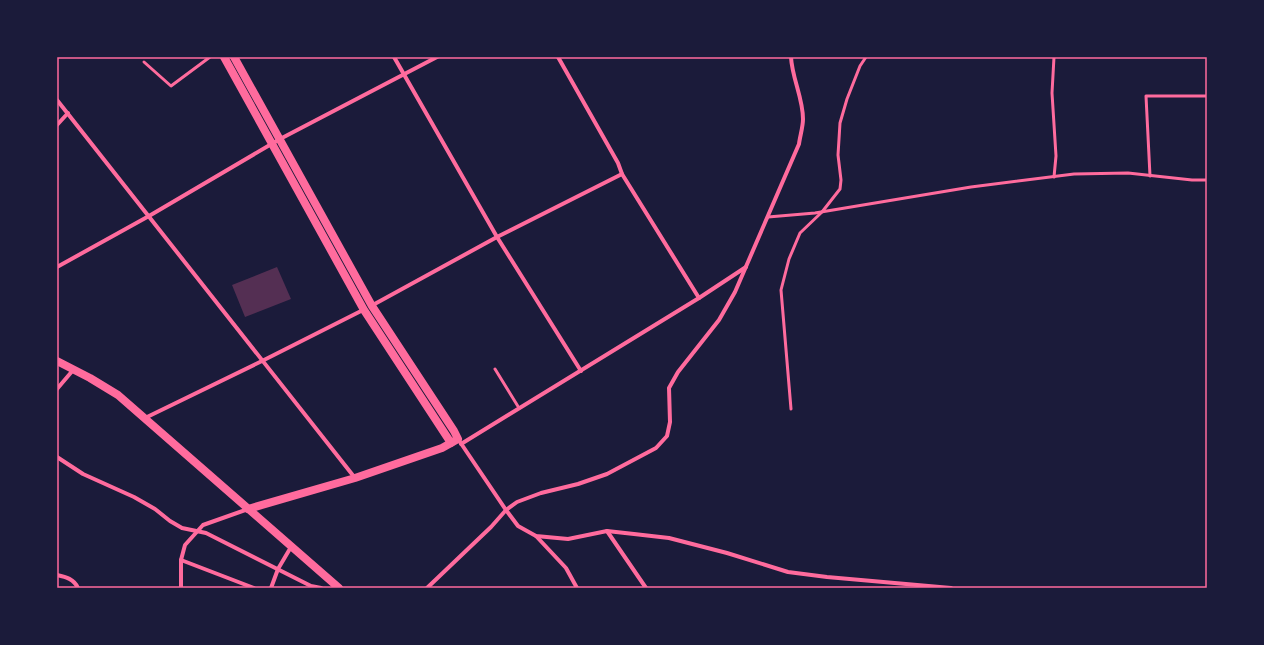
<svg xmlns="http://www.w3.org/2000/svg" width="1264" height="645" font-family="Commissioner,sans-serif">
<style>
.building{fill:#542f53}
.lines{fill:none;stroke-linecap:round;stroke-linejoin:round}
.service{stroke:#ff6b9d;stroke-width:3}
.minor{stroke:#ff6b9d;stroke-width:4}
.secondary{stroke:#ff6b9d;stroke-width:8}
.neatline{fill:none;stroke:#ff6b9d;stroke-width:1.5}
</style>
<rect width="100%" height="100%" fill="#1b1b3a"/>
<path class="building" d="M 277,267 L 291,299 L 245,317 L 232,285 Z"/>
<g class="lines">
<g class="service">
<path d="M 144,62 L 171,86 L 210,57"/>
<path d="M 1150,176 L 1146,96 L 1207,96"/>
<path d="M 1054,177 L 1056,156 L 1052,93 L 1054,57"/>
<path d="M 768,217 L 815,213 L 971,187 L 1074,174 L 1128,173 L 1192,180 L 1207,180"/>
<path d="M 495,369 L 519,408"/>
<path d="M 791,409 L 781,290 L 789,259 L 800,233 L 822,212 L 840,189 L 841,180 L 838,155 L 840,123 L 847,99 L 860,66 L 866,57"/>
</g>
<g class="minor">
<path d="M 394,57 L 497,237 L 581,371"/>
<path d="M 558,57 L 618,163 L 622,174 L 699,298"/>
<path d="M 57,100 L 355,478"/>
<path d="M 57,125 L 68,113"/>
<path d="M 57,267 L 149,216 L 280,139 L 437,57"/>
<path d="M 371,306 L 497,237 L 622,174"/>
<path d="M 57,389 L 74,369"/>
<path d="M 145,418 L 262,361 L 365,309"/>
<path d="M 458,439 L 506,510 L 518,526 L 536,536 L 568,539 L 607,531 L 634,534 L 669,538 L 727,553 L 788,572 L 827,577 L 951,588"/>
<path d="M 461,444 L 699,298 L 746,267"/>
<path d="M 57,457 L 83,474 L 134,497 L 155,509 L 170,521 L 182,528 L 206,533 L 311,586 L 321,588"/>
<path d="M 607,531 L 646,588"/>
<path d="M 536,536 L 566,568 L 577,588"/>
<path d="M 181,560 L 254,588"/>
<path d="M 57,575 C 66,577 74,579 78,588"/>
<path d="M 181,588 L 181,560 L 185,545 L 203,525 L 248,509"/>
<path d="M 271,588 L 278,569 L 291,547"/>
<path d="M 427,588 L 491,527 L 506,510 L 517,502 L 541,493 L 578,484 L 607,474 L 656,448 L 667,436 L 670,422 L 669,388 L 678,372 L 719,320 L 735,292 L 799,144 C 800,136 803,127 803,119 C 803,98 792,78 791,57"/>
</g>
<g class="secondary">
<path d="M 224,57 L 364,310 L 451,443"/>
<path d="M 234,57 L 372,306 L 454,431 L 458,439 L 442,448 L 355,478 L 248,509"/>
<path d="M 57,361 L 90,378 L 118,395 L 339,588"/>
</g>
</g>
<rect width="1264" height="645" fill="none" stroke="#1b1b3a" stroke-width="116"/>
<rect x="58" y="58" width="1148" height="529" class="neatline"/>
</svg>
